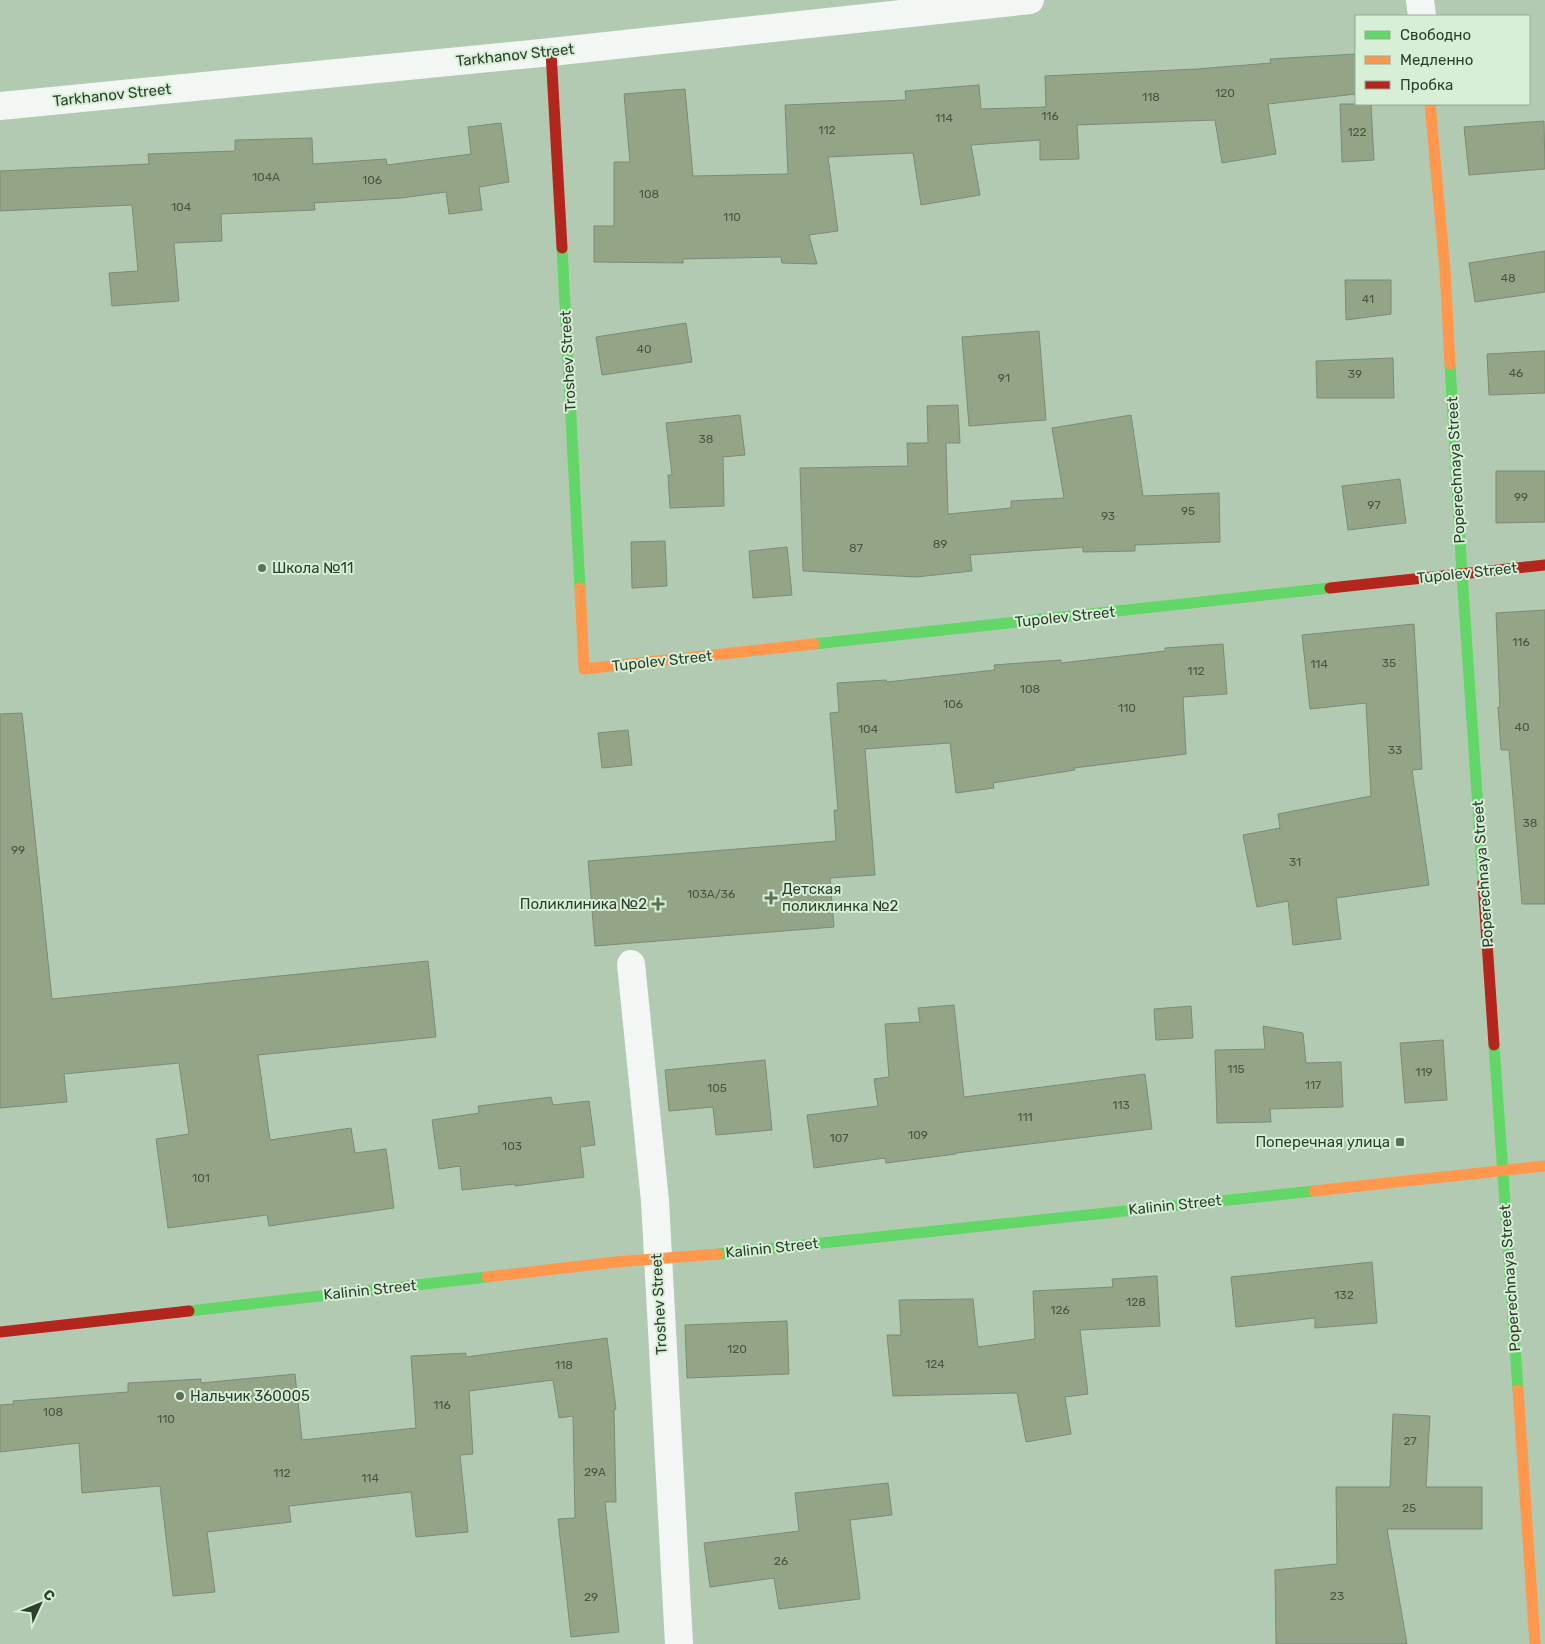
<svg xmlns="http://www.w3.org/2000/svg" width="1545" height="1644" font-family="Rubik,sans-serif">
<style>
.building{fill:#94a487;stroke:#7d8b76}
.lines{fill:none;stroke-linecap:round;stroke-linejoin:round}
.street{stroke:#f3f7f3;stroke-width:28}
.fast{stroke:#63d668;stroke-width:11}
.slow{stroke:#ff974d;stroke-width:11}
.jam{stroke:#b3261e;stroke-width:11}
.poi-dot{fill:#5c705b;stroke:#d8efd7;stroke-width:2}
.labels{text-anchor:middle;stroke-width:4;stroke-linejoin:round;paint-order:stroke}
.number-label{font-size:12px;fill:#475843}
.street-label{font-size:15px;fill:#2d3f2c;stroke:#d8efd7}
.poi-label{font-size:15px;fill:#2d3f2c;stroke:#d8efd7;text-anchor:start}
</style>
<rect width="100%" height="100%" fill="#b2cab2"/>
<g class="building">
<path d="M 1356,54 L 1356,94 L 1268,104 L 1276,154 L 1222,163 L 1215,120 L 1077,125 L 1079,159 L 1040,160 L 1040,140 L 971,145 L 980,195 L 921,205 L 913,153 L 828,157 L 838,231 L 809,235 L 817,264 L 782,263 L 781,257 L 683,259 L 683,263 L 594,262 L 594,226 L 614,226 L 614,162 L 630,162 L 624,94 L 685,89 L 693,176 L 788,174 L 785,105 L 906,100 L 905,91 L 979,85 L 981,109 L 1046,107 L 1045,76 L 1197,69 L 1271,63 L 1270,59 Z"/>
<path d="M 1340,104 L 1371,104 L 1374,160 L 1342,162 Z"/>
<path d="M 1544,121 L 1545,169 L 1469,175 L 1464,127 Z"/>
<path d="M 501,123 L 509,182 L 479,187 L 482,210 L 449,214 L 446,192 L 401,198 L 314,203 L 315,210 L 221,214 L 222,241 L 174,243 L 179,301 L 112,306 L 109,273 L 138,271 L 132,205 L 0,211 L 0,171 L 149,164 L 148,154 L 235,151 L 235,140 L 312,138 L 313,164 L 386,159 L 387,165 L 471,154 L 468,127 Z"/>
<path d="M 1545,251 L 1545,292 L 1475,302 L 1469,263 Z"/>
<path d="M 1345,280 L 1391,280 L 1391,314 L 1346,320 Z"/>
<path d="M 686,323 L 692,362 L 602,375 L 596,337 Z"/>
<path d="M 1039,331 L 1046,420 L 969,426 L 962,337 Z"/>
<path d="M 1545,351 L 1545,393 L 1489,395 L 1487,354 Z"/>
<path d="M 1393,358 L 1394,398 L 1317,398 L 1316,361 Z"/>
<path d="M 958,405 L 960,443 L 946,443 L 948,514 L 1011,508 L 1011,501 L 1064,498 L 1052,428 L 1131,415 L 1143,496 L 1219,493 L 1220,542 L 1135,545 L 1135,551 L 1083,552 L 1083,547 L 970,555 L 972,571 L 916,577 L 803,571 L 800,468 L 908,466 L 907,443 L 928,443 L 927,406 Z"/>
<path d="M 740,415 L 745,455 L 723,457 L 724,506 L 670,508 L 668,475 L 672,475 L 666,423 Z"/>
<path d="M 1496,471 L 1545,471 L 1545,522 L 1496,523 Z"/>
<path d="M 1400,479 L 1406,523 L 1348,530 L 1342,486 Z"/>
<path d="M 665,541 L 667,586 L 632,588 L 631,542 Z"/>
<path d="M 787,547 L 792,595 L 753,598 L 749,551 Z"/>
<path d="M 1545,610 L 1545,904 L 1522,904 L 1509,750 L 1501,750 L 1498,707 L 1500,707 L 1496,613 Z"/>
<path d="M 1414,624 L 1422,769 L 1412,770 L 1429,885 L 1336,898 L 1341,939 L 1293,945 L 1288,901 L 1257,907 L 1243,835 L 1280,828 L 1278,814 L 1371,796 L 1366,703 L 1310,709 L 1302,635 Z"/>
<path d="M 1223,644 L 1227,694 L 1183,697 L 1186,754 L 1074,768 L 1075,770 L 993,783 L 994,788 L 956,793 L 950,743 L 865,749 L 875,875 L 830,878 L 834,927 L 595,946 L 588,861 L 836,841 L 834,810 L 838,810 L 830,713 L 839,712 L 837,683 L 886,680 L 887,682 L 995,670 L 994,665 L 1061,660 L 1061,663 L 1165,651 L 1165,648 Z"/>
<path d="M 22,713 L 52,999 L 428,961 L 436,1037 L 258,1055 L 270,1140 L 351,1128 L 355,1153 L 386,1149 L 394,1208 L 269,1226 L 267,1215 L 168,1228 L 156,1139 L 189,1134 L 179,1063 L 64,1074 L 67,1102 L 0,1108 L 0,714 Z"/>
<path d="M 628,730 L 632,765 L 602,768 L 598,733 Z"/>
<path d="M 954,1005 L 964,1097 L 1145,1074 L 1152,1129 L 956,1153 L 956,1154 L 886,1163 L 885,1158 L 814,1168 L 807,1115 L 878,1106 L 874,1079 L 889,1077 L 885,1024 L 920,1022 L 918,1008 Z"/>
<path d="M 1191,1006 L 1193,1038 L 1156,1040 L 1154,1009 Z"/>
<path d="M 1263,1026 L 1303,1033 L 1306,1063 L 1341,1062 L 1343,1107 L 1270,1109 L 1271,1122 L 1217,1123 L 1215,1050 L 1265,1049 Z"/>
<path d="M 1443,1040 L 1447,1100 L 1405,1103 L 1400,1043 Z"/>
<path d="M 765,1060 L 772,1130 L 716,1135 L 713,1107 L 669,1111 L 665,1070 Z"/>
<path d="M 551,1097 L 553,1105 L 589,1101 L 595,1145 L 580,1147 L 584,1177 L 515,1186 L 515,1184 L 462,1190 L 460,1166 L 439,1169 L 432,1120 L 479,1113 L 478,1106 Z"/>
<path d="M 1372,1262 L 1377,1323 L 1315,1328 L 1315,1318 L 1236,1327 L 1231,1277 Z"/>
<path d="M 1157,1276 L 1160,1326 L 1080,1330 L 1088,1394 L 1065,1397 L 1071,1434 L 1026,1442 L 1017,1393 L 893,1396 L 887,1335 L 901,1335 L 899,1300 L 973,1299 L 978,1347 L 1035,1339 L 1033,1291 L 1113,1287 L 1112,1279 Z"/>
<path d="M 787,1321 L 789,1374 L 687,1378 L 685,1325 Z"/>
<path d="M 607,1338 L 616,1409 L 614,1410 L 616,1502 L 605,1502 L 619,1632 L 571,1637 L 558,1519 L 575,1518 L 573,1416 L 559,1418 L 553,1380 L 469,1391 L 473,1454 L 460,1455 L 468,1532 L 416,1537 L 411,1492 L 289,1506 L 291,1522 L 207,1532 L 215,1592 L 173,1596 L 160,1486 L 82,1493 L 79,1443 L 0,1452 L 0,1405 L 14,1404 L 13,1401 L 128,1392 L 128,1383 L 201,1379 L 201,1383 L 295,1374 L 302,1440 L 416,1428 L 411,1356 L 466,1353 L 466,1357 Z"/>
<path d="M 1393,1414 L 1430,1416 L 1426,1487 L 1482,1487 L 1482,1529 L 1387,1529 L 1407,1644 L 1276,1644 L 1275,1570 L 1337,1564 L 1336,1487 L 1390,1487 Z"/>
<path d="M 888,1483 L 892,1515 L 850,1520 L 860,1599 L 779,1609 L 774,1578 L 710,1587 L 704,1543 L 799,1531 L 795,1493 Z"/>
</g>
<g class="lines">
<g class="street">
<path d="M 1420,0 L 1422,16"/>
<path d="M 0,106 L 551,52 L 1030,0"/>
<path d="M 631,964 L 655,1201 L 679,1644"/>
</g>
<g class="fast">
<path d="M 562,248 L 580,588"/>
<path d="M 1450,364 L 1462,574 L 1483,883"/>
<path d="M 814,644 L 1330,588"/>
<path d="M 1494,1045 L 1518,1390"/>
<path d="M 718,1254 L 1314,1191"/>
<path d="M 189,1311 L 487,1277"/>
</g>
<g class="slow">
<path d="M 1430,104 L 1445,270 L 1450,364"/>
<path d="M 580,588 L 584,669 L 814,644"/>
<path d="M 1314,1191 L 1545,1166"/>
<path d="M 487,1277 L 616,1262 L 718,1254"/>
<path d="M 1518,1390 L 1535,1644"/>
</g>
<g class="jam">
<path d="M 551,52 L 562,248"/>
<path d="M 1330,588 L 1545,565"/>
<path d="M 1483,883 L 1494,1045"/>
<path d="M 0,1332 L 189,1311"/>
</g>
</g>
<g class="poi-dot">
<circle cx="262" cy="568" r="5"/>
<path d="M768.5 890.5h5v5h5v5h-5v5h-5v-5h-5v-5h5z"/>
<path d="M655.5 896.5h5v5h5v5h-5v5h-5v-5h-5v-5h5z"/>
<rect x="1395" y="1137" width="10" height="10" rx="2.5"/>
<circle cx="180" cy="1396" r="5"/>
</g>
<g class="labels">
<g class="number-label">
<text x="1225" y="97">120</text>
<text x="1151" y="101">118</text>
<text x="1050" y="120">116</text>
<text x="944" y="122">114</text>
<text x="827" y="134">112</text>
<text x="1357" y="136">122</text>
<text x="266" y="181">104А</text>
<text x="372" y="184">106</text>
<text x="649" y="198">108</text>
<text x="181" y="211">104</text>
<text x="732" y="221">110</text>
<text x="1508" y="282">48</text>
<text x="1368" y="303">41</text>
<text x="644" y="353">40</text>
<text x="1516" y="377">46</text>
<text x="1355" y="378">39</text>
<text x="1004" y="382">91</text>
<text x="706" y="443">38</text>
<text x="1521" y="501">99</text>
<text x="1374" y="509">97</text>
<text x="1188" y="515">95</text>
<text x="1108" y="520">93</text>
<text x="940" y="548">89</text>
<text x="856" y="552">87</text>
<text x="1521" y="646">116</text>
<text x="1389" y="667">35</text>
<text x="1319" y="668">114</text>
<text x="1196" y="675">112</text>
<text x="1030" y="693">108</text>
<text x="953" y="708">106</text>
<text x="1127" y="712">110</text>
<text x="1522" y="731">40</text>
<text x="868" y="733">104</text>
<text x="1395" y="754">33</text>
<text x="1530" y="827">38</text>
<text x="18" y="854">99</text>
<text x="1295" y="866">31</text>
<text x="711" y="898">103А/36</text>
<text x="1236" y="1073">115</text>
<text x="1424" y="1076">119</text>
<text x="1313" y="1089">117</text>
<text x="717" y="1092">105</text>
<text x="1121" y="1109">113</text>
<text x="1025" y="1121">111</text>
<text x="918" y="1139">109</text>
<text x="839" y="1142">107</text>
<text x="512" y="1150">103</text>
<text x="201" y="1182">101</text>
<text x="1344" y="1299">132</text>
<text x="1136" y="1306">128</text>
<text x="1060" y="1314">126</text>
<text x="737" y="1353">120</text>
<text x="935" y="1368">124</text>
<text x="564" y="1369">118</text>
<text x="442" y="1409">116</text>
<text x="53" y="1416">108</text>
<text x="166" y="1423">110</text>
<text x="1410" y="1445">27</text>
<text x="595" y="1476">29А</text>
<text x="282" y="1477">112</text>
<text x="370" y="1482">114</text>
<text x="1409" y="1512">25</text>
<text x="781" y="1565">26</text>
<text x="1337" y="1600">23</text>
<text x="591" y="1601">29</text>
</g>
<g class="street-label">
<text transform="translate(515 55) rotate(-6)" y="5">Tarkhanov Street</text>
<text transform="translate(112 95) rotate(-6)" y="5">Tarkhanov Street</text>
<text transform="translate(568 361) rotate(-93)" y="5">Troshev Street</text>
<text transform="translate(1456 470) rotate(-93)" y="5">Poperechnaya Street</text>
<text transform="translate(1467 573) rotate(-6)" y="5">Tupolev Street</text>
<text transform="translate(1065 617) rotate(-6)" y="5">Tupolev Street</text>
<text transform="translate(662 661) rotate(-6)" y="5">Tupolev Street</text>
<text transform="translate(1483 874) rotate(-94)" y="5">Poperechnaya Street</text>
<text transform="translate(1175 1205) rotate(-6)" y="5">Kalinin Street</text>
<text transform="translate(772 1248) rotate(-6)" y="5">Kalinin Street</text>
<text transform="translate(1510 1278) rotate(-94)" y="5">Poperechnaya Street</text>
<text transform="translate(370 1290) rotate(-6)" y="5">Kalinin Street</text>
<text transform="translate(659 1304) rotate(-93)" y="5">Troshev Street</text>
</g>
<g class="poi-label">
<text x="272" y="573">Школа №11</text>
<text x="782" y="894">Детская<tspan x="782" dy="17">поликлинка №2</tspan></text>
<text x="647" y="909" text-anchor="end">Поликлиника №2</text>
<text x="1390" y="1147" text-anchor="end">Поперечная улица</text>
<text x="190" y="1401">Нальчик 360005</text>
</g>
</g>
<rect x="1355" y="15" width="175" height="90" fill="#d8efd7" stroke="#94a993"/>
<rect x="1365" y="31" width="25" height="8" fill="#63d668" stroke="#94a993"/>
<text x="1400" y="40" font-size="15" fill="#2d3f2c">Свободно</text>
<rect x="1365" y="56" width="25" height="8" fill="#ff974d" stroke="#94a993"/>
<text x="1400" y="65" font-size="15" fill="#2d3f2c">Медленно</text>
<rect x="1365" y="81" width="25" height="8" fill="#b3261e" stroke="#94a993"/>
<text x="1400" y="90" font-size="15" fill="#2d3f2c">Пробка</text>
<g transform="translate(40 1604) rotate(46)" stroke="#d8efd7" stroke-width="4" paint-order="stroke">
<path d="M0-4L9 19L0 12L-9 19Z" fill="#2d3f2c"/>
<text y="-8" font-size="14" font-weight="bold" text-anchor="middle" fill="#2d3f2c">С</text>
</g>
</svg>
